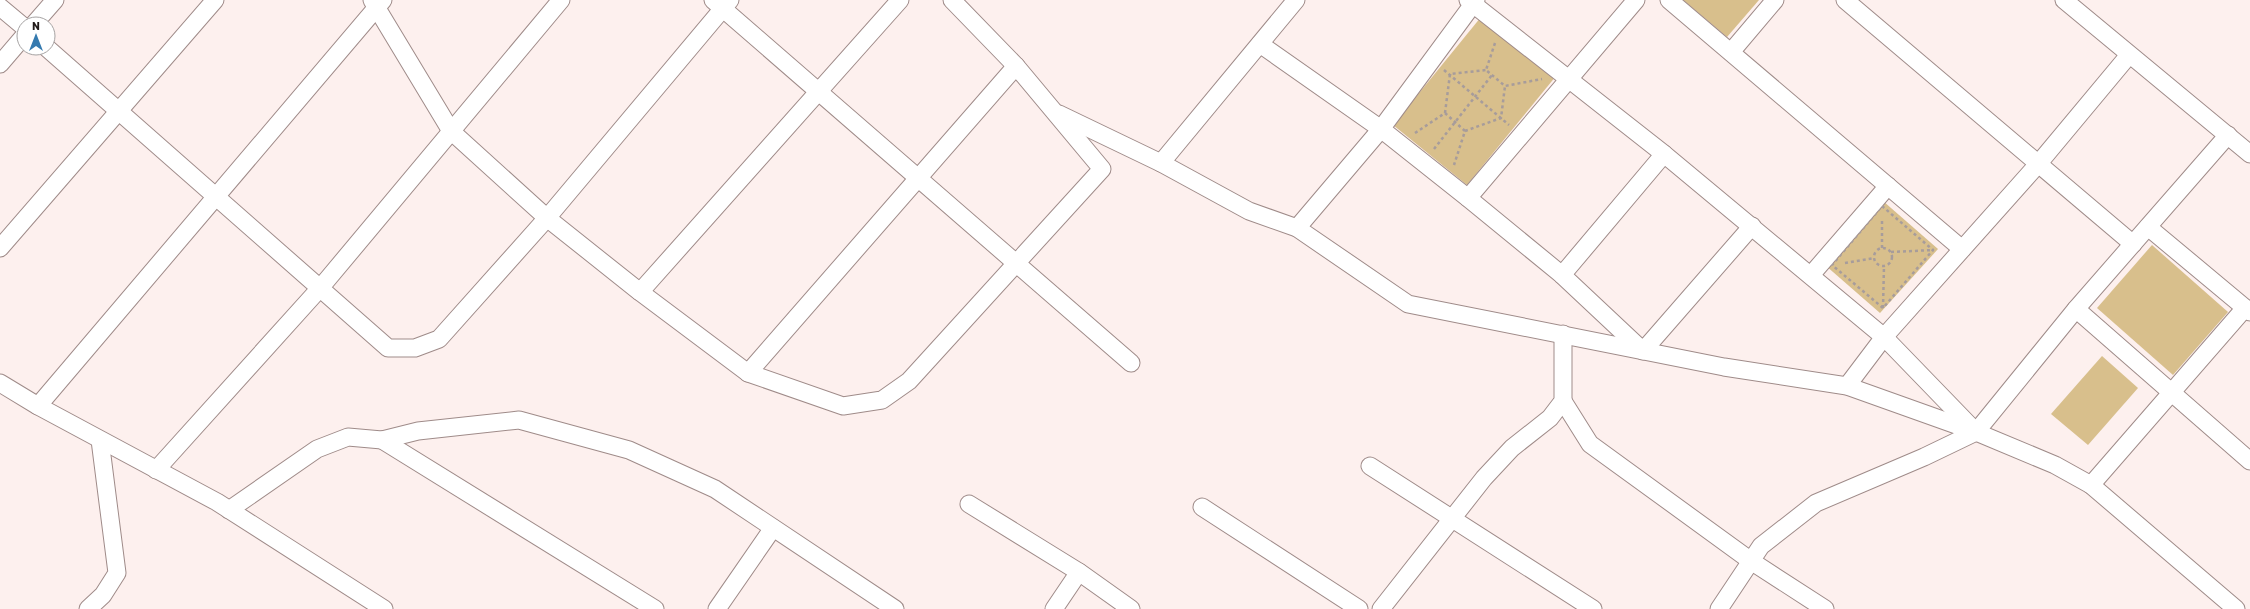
<svg xmlns="http://www.w3.org/2000/svg" width="2250" height="609" font-family="Rubik,sans-serif">
<style>
.green{fill:#d8bf8c}
.lines{fill:none;stroke-linecap:round;stroke-linejoin:round}
.minor-casing{stroke:#9f8b89;stroke-width:19}
.path{stroke:#a79c9b;stroke-width:2.5;stroke-dasharray:3 3;stroke-linecap:butt}
.minor{stroke:#fff;stroke-width:17}
</style>
<rect width="100%" height="100%" fill="#fdf0ee"/>
<g class="green">
<path d="M 1683,0 L 1759,0 L 1727,37 Z"/>
<path d="M 1481,17 L 1556,76 L 1467,185 L 1393,125 Z"/>
<path d="M 1883,201 L 1938,249 L 1880,313 L 1825,265 Z"/>
<path d="M 2152,245 L 2228,312 L 2173,375 L 2097,308 Z"/>
<path d="M 2102,356 L 2138,388 L 2088,445 L 2051,414 Z"/>
</g>
<g class="lines">
<g class="minor-casing">
<g id="minor">
<path d="M 372,0 L 451,131 L 547,218 L 640,292 L 748,373 L 843,406 L 882,400 L 909,381 L 1102,169 L 1016,66 L 952,0"/>
<path d="M 713,0 L 1131,363"/>
<path d="M 1468,0 L 1664,154 L 1884,337 L 1976,432 L 2055,465 L 2091,485 L 2236,609"/>
<path d="M 1669,0 L 1962,249"/>
<path d="M 1845,0 L 2133,244"/>
<path d="M 2064,0 L 2250,154"/>
<path d="M 0,7 L 24,27"/>
<path d="M 34,24 L 55,0"/>
<path d="M 1260,44 L 1381,129 L 1468,198 L 1562,275 L 1643,351 L 1752,226"/>
<path d="M 47,48 L 388,348 L 415,348 L 439,339 L 547,218 L 730,0"/>
<path d="M 1731,52 L 1775,0"/>
<path d="M 0,64 L 24,36"/>
<path d="M 1059,114 L 1161,163 L 1249,211 L 1297,228 L 1408,304 L 1724,367 L 1847,386 L 1976,432"/>
<path d="M 1161,163 L 1296,0"/>
<path d="M 1468,198 L 1636,0"/>
<path d="M 2148,227 L 2250,312"/>
<path d="M 1297,228 L 1381,129 L 1476,0"/>
<path d="M 0,248 L 215,0"/>
<path d="M 1562,275 L 1664,154"/>
<path d="M 1811,275 L 1888,186"/>
<path d="M 640,292 L 900,0"/>
<path d="M 2076,309 L 2250,461"/>
<path d="M 748,373 L 1016,66"/>
<path d="M 0,383 L 38,406 L 217,502 L 384,609"/>
<path d="M 1847,386 L 1884,337 L 2039,163 L 2129,55"/>
<path d="M 1563,401 L 1590,444 L 1751,561 L 1825,609"/>
<path d="M 38,406 L 383,0"/>
<path d="M 382,440 L 655,609"/>
<path d="M 1370,466 L 1593,609"/>
<path d="M 156,470 L 321,287 L 561,0"/>
<path d="M 2091,485 L 2245,308"/>
<path d="M 969,504 L 1079,572 L 1131,609"/>
<path d="M 1202,507 L 1359,609"/>
<path d="M 229,510 L 317,449 L 348,437 L 382,440 L 418,431 L 519,420 L 629,450 L 715,489 L 895,609"/>
<path d="M 88,609 L 103,595 L 117,573 L 100,440"/>
<path d="M 717,609 L 773,528"/>
<path d="M 1054,609 L 1079,572"/>
<path d="M 1381,609 L 1484,478 L 1512,448 L 1550,418 L 1563,401 L 1563,334"/>
<path d="M 1719,609 L 1761,546 L 1816,503 L 1924,457 L 1976,432 L 2076,309 L 2228,135"/>
</g>
</g>
<g class="path">
<path d="M 1495,43 L 1486,70 L 1505,86 L 1542,79"/>
<path d="M 1444,70 L 1509,125"/>
<path d="M 1445,113 L 1450,74 L 1486,70"/>
<path d="M 1465,131 L 1501,118 L 1505,86"/>
<path d="M 1415,133 L 1445,113 L 1465,131 L 1454,165"/>
<path d="M 1434,149 L 1492,75"/>
<path d="M 1882,206 L 1933,250 L 1883,308 L 1832,265 Z"/>
<circle cx="1883" cy="257" r="9"/>
<path d="M 1882,248 L 1882,219"/>
<path d="M 1891,252 L 1934,250"/>
<path d="M 1845,263 L 1874,258"/>
<path d="M 1883,308 L 1884,266"/>
</g>
<use href="#minor" class="minor"/>
</g>
<g transform="translate(36 36)"><circle r="19" fill="#ffffff" stroke="#a6a3a3"/>
<path d="M0-3L7 15L0 10L-7 15Z" fill="#357aaf"/>
<text y="-6" font-size="11" font-weight="bold" text-anchor="middle" fill="#201918">N</text>
</g>
</svg>
